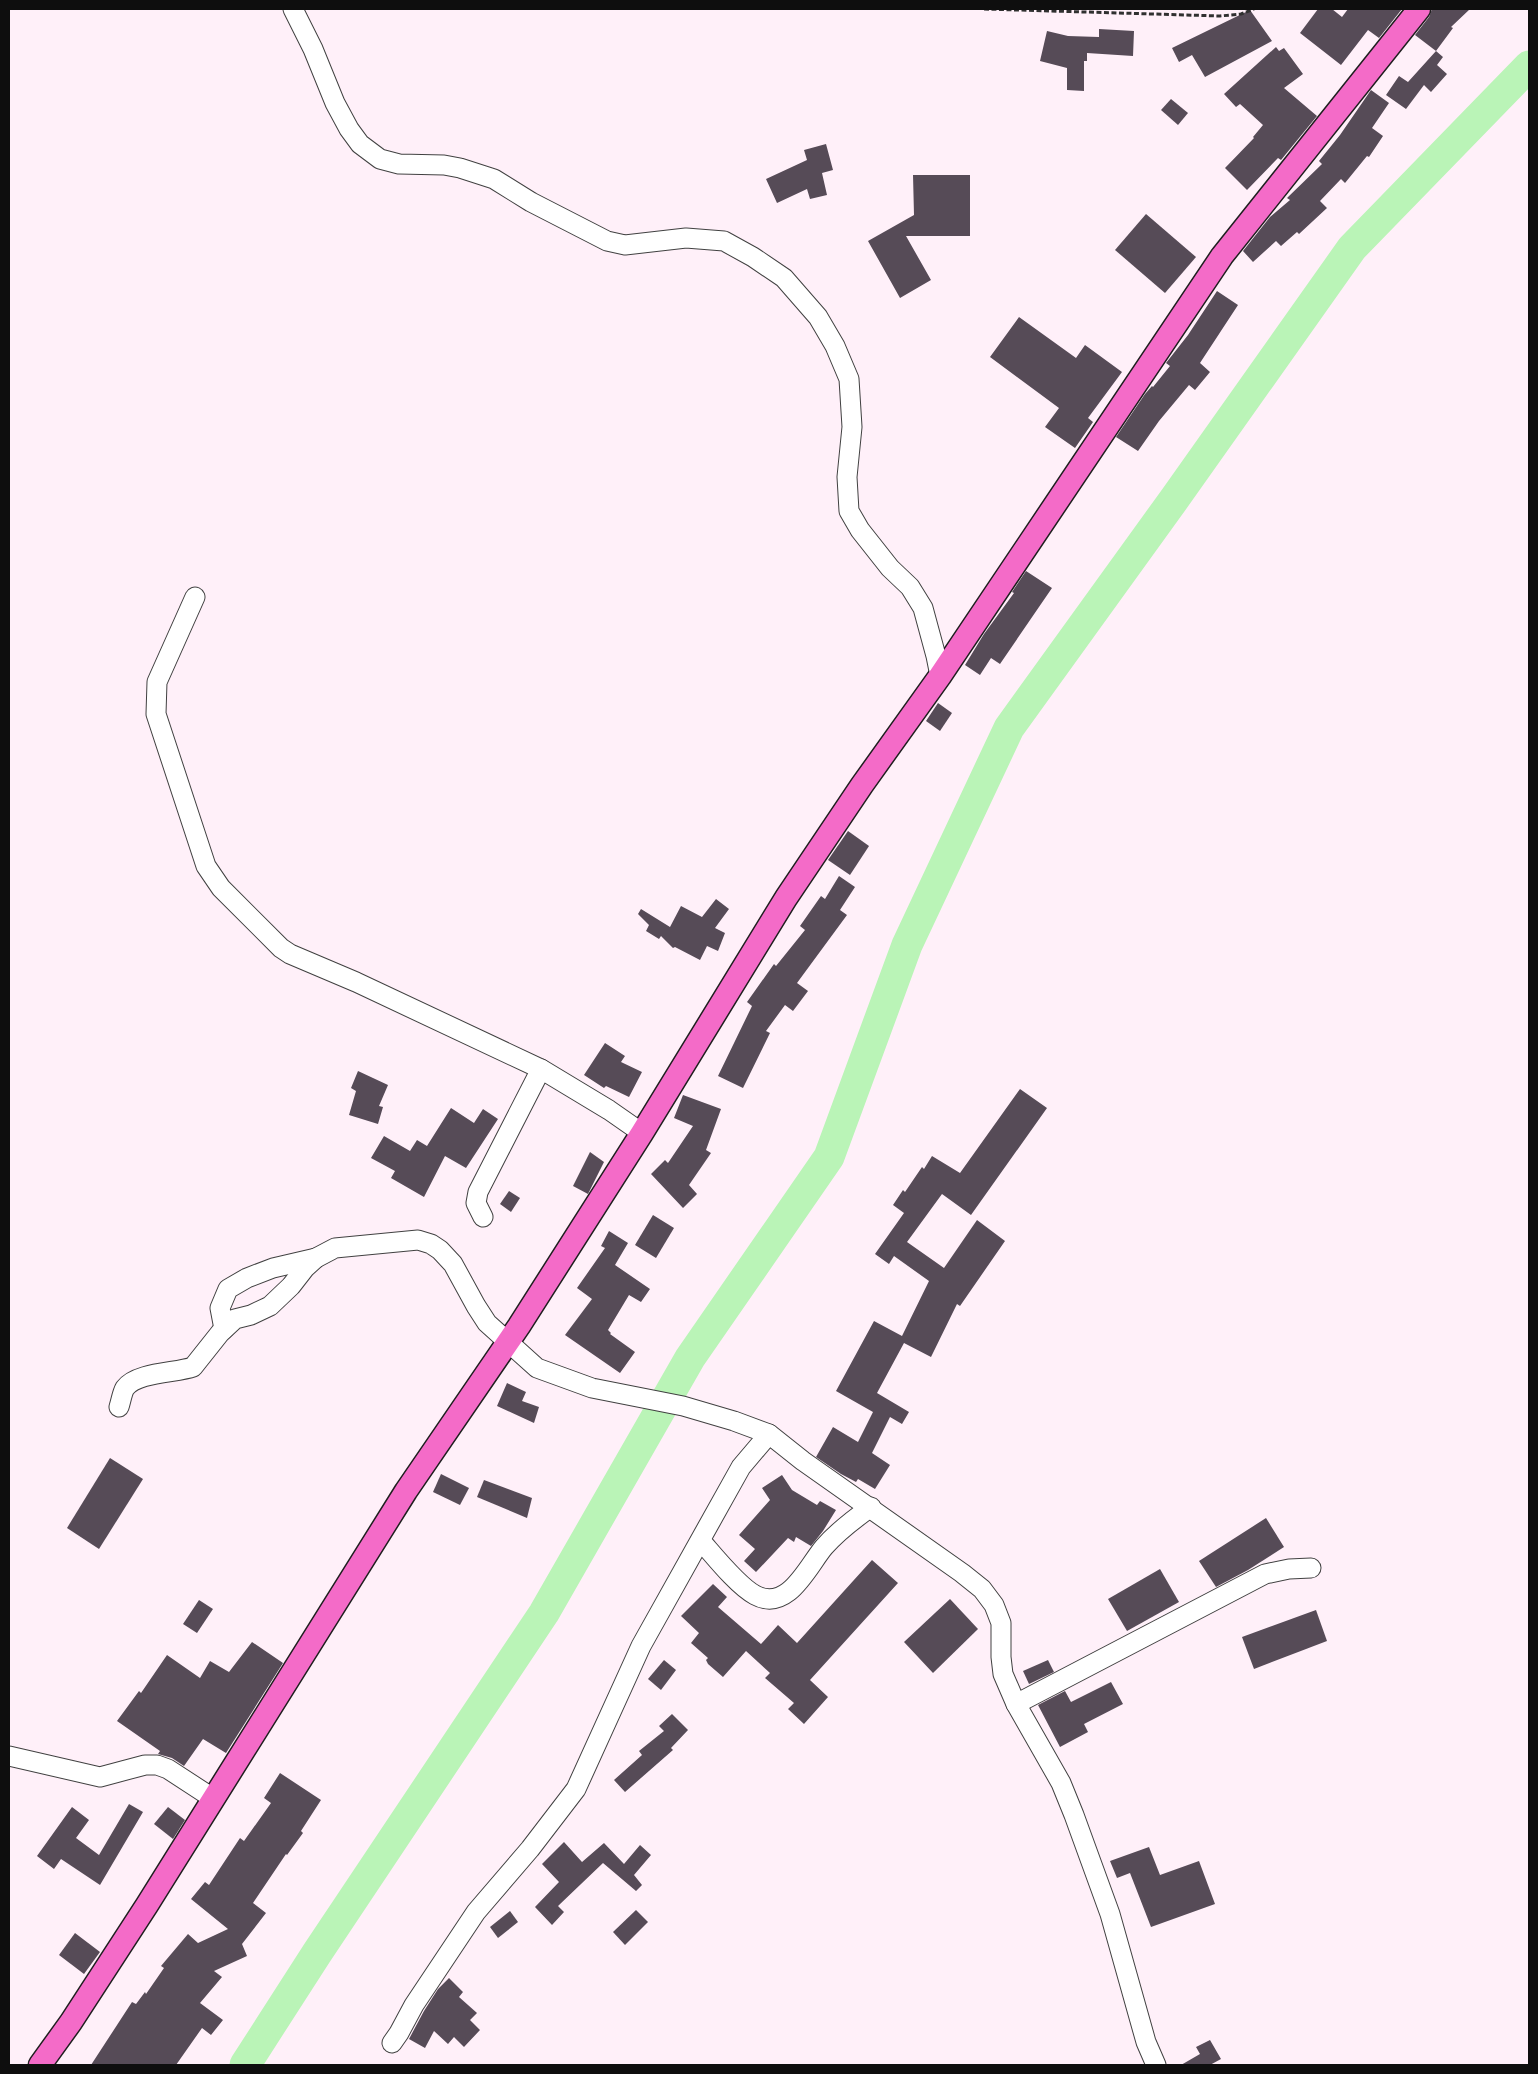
<svg xmlns="http://www.w3.org/2000/svg" width="1538" height="2074" font-family="Literata,serif">
<style>
.lines{fill:none;stroke-linecap:round;stroke-linejoin:round}
.river{stroke:#baf4b7;stroke-width:31}
.building{fill:#564b57}
.minor-casing{stroke:#414141;stroke-width:21}
.major-casing{stroke:#1f1f1f;stroke-width:25}
.path{stroke:#303030;stroke-width:3;stroke-dasharray:5 2.5;stroke-linecap:butt}
.minor{stroke:#fff;stroke-width:19}
.major{stroke:#f46bc8;stroke-width:22}
</style>
<rect width="100%" height="100%" fill="#fff0f9"/>
<g class="lines">
<path class="river" d="M 245,2065 L 317,1953 L 544,1613 L 690,1358 L 829,1157 L 907,945 L 1009,728 L 1175,498 L 1352,248 L 1529,66"/>
</g>
<g class="building">
<path d="M 1318,9 L 1332,9 L 1342,17 L 1348,9 L 1402,9 L 1379,38 L 1368,30 L 1341,65 L 1300,33 Z"/>
<path d="M 1432,9 L 1470,9 L 1451,27 L 1453,28 L 1436,51 L 1415,35 L 1429,17 Z"/>
<path d="M 1250,10 L 1272,41 L 1205,77 L 1192,55 L 1179,62 L 1172,48 Z"/>
<path d="M 1099,29 L 1134,31 L 1133,56 L 1087,53 L 1087,61 L 1084,61 L 1084,91 L 1067,90 L 1067,68 L 1040,61 L 1047,31 L 1068,36 L 1099,37 Z"/>
<path d="M 1276,47 L 1279,51 L 1284,48 L 1303,74 L 1284,88 L 1317,116 L 1281,160 L 1278,158 L 1247,190 L 1225,168 L 1254,138 L 1253,137 L 1263,125 L 1240,104 L 1236,107 L 1224,94 Z"/>
<path d="M 1436,51 L 1443,57 L 1437,65 L 1447,74 L 1431,92 L 1424,85 L 1406,109 L 1386,95 L 1399,76 L 1408,82 Z"/>
<path d="M 1371,90 L 1389,103 L 1372,128 L 1383,136 L 1369,157 L 1367,156 L 1345,183 L 1341,179 L 1320,201 L 1327,208 L 1299,234 L 1297,232 L 1281,246 L 1276,241 L 1253,262 L 1243,251 L 1270,217 L 1290,200 L 1287,198 L 1322,164 L 1319,161 L 1340,135 Z"/>
<path d="M 1171,99 L 1188,113 L 1178,125 L 1161,110 Z"/>
<path d="M 826,144 L 833,170 L 822,173 L 827,195 L 810,199 L 807,189 L 777,203 L 766,179 L 807,160 L 804,150 Z"/>
<path d="M 913,175 L 970,175 L 970,236 L 906,236 L 931,280 L 900,298 L 868,241 L 914,215 Z"/>
<path d="M 1146,214 L 1196,257 L 1165,293 L 1115,250 Z"/>
<path d="M 1217,291 L 1238,305 L 1200,363 L 1210,372 L 1195,390 L 1189,385 L 1159,421 L 1138,451 L 1116,437 L 1145,394 L 1152,386 L 1153,387 L 1170,366 L 1166,363 L 1188,335 Z"/>
<path d="M 1019,317 L 1076,358 L 1085,345 L 1122,372 L 1088,418 L 1093,422 L 1075,448 L 1045,427 L 1059,408 L 990,357 Z"/>
<path d="M 1026,571 L 1052,588 L 1000,664 L 991,658 L 980,675 L 965,665 L 984,634 L 1014,593 L 1012,592 Z"/>
<path d="M 938,703 L 952,713 L 940,731 L 926,721 Z"/>
<path d="M 848,831 L 869,846 L 850,875 L 828,860 Z"/>
<path d="M 839,876 L 855,887 L 840,910 L 847,915 L 797,983 L 808,991 L 793,1011 L 785,1005 L 766,1031 L 770,1033 L 743,1088 L 718,1076 L 752,1006 L 747,1002 L 774,964 L 776,966 L 805,930 L 800,926 L 821,896 L 825,899 Z"/>
<path d="M 716,899 L 729,909 L 715,928 L 725,933 L 718,951 L 707,946 L 700,960 L 675,947 L 673,948 L 661,936 L 659,939 L 646,931 L 649,925 L 638,914 L 641,909 L 670,927 L 681,906 L 702,917 Z"/>
<path d="M 605,1043 L 625,1056 L 621,1062 L 642,1072 L 629,1097 L 606,1086 L 604,1088 L 584,1075 Z"/>
<path d="M 358,1071 L 388,1085 L 379,1106 L 383,1107 L 378,1124 L 349,1115 L 356,1091 L 351,1088 Z"/>
<path d="M 1020,1089 L 1047,1108 L 971,1215 L 942,1194 L 907,1242 L 944,1268 L 977,1220 L 1005,1241 L 960,1306 L 957,1304 L 931,1357 L 904,1343 L 877,1393 L 909,1412 L 902,1424 L 890,1417 L 872,1453 L 890,1465 L 875,1489 L 858,1479 L 856,1482 L 841,1474 L 816,1457 L 833,1427 L 858,1442 L 873,1412 L 836,1391 L 874,1321 L 902,1336 L 929,1281 L 894,1256 L 889,1264 L 875,1254 L 904,1213 L 893,1205 L 903,1190 L 905,1192 L 922,1167 L 924,1169 L 932,1156 L 960,1173 Z"/>
<path d="M 683,1095 L 721,1109 L 706,1150 L 711,1153 L 689,1185 L 697,1194 L 683,1208 L 651,1174 L 665,1160 L 668,1163 L 693,1126 L 674,1118 Z"/>
<path d="M 451,1108 L 474,1123 L 483,1109 L 498,1119 L 466,1168 L 445,1156 L 424,1197 L 391,1178 L 395,1171 L 371,1158 L 384,1136 L 410,1151 L 417,1140 L 427,1146 Z"/>
<path d="M 590,1152 L 604,1162 L 588,1194 L 573,1186 Z"/>
<path d="M 509,1191 L 520,1198 L 511,1212 L 500,1204 Z"/>
<path d="M 653,1215 L 674,1228 L 656,1258 L 635,1245 Z"/>
<path d="M 609,1231 L 628,1243 L 615,1265 L 650,1289 L 641,1302 L 629,1295 L 608,1330 L 611,1333 L 610,1334 L 635,1352 L 620,1373 L 565,1335 L 592,1299 L 577,1288 L 605,1248 L 601,1246 Z"/>
<path d="M 507,1383 L 526,1392 L 522,1401 L 539,1407 L 534,1423 L 497,1406 Z"/>
<path d="M 110,1458 L 143,1479 L 99,1549 L 67,1528 Z"/>
<path d="M 441,1474 L 469,1488 L 460,1505 L 433,1492 Z"/>
<path d="M 782,1475 L 792,1490 L 817,1505 L 820,1501 L 836,1510 L 823,1531 L 811,1546 L 796,1537 L 794,1542 L 788,1538 L 756,1572 L 744,1561 L 755,1549 L 739,1535 L 770,1500 L 762,1488 Z"/>
<path d="M 484,1480 L 532,1498 L 527,1518 L 477,1497 Z"/>
<path d="M 1266,1518 L 1284,1547 L 1248,1570 L 1216,1587 L 1199,1561 Z"/>
<path d="M 872,1560 L 898,1583 L 810,1680 L 828,1697 L 804,1724 L 788,1709 L 794,1703 L 765,1678 L 770,1673 L 746,1651 L 723,1677 L 708,1664 L 706,1660 L 708,1658 L 691,1643 L 699,1633 L 681,1616 L 713,1584 L 727,1597 L 718,1607 L 761,1644 L 778,1625 L 797,1643 Z"/>
<path d="M 1160,1569 L 1179,1602 L 1127,1631 L 1108,1599 Z"/>
<path d="M 950,1599 L 978,1629 L 933,1673 L 904,1642 Z"/>
<path d="M 199,1600 L 213,1609 L 197,1633 L 183,1624 Z"/>
<path d="M 1316,1610 L 1327,1641 L 1254,1669 L 1242,1637 Z"/>
<path d="M 252,1642 L 283,1663 L 226,1753 L 203,1739 L 184,1766 L 172,1758 L 158,1754 L 160,1751 L 117,1721 L 139,1691 L 141,1693 L 167,1655 L 200,1678 L 210,1661 L 229,1672 Z"/>
<path d="M 664,1660 L 676,1670 L 661,1690 L 648,1679 Z"/>
<path d="M 1048,1660 L 1054,1672 L 1029,1684 L 1023,1671 Z"/>
<path d="M 1111,1682 L 1123,1704 L 1084,1724 L 1088,1732 L 1060,1747 L 1038,1705 L 1065,1691 L 1071,1702 Z"/>
<path d="M 672,1714 L 688,1730 L 671,1748 L 673,1750 L 625,1792 L 614,1780 L 642,1755 L 639,1751 L 664,1731 L 659,1726 Z"/>
<path d="M 280,1773 L 321,1800 L 301,1831 L 303,1833 L 287,1855 L 286,1854 L 253,1903 L 266,1913 L 242,1944 L 247,1956 L 214,1971 L 222,1977 L 200,2003 L 223,2020 L 211,2035 L 202,2028 L 176,2065 L 91,2065 L 132,2002 L 136,2004 L 145,1992 L 146,1994 L 164,1968 L 161,1966 L 188,1934 L 198,1943 L 228,1929 L 191,1899 L 205,1882 L 209,1885 L 240,1838 L 244,1841 L 271,1803 L 264,1798 Z"/>
<path d="M 129,1804 L 143,1812 L 100,1885 L 61,1859 L 54,1869 L 37,1856 L 72,1807 L 89,1820 L 76,1838 L 99,1855 Z"/>
<path d="M 168,1807 L 185,1820 L 173,1839 L 154,1824 Z"/>
<path d="M 564,1842 L 582,1862 L 604,1843 L 624,1864 L 640,1845 L 651,1855 L 634,1875 L 642,1885 L 636,1891 L 603,1863 L 558,1906 L 564,1912 L 552,1925 L 535,1907 L 559,1882 L 542,1864 Z"/>
<path d="M 1149,1847 L 1160,1875 L 1199,1861 L 1215,1904 L 1151,1927 L 1130,1873 L 1117,1878 L 1110,1861 Z"/>
<path d="M 636,1910 L 648,1922 L 625,1945 L 613,1932 Z"/>
<path d="M 510,1911 L 518,1922 L 498,1938 L 490,1927 Z"/>
<path d="M 75,1933 L 100,1952 L 84,1974 L 59,1955 Z"/>
<path d="M 449,1978 L 463,1992 L 459,1997 L 477,2013 L 470,2020 L 480,2030 L 464,2047 L 454,2037 L 448,2044 L 434,2031 L 425,2048 L 409,2039 L 424,2011 L 438,1989 Z"/>
<path d="M 1210,2040 L 1221,2059 L 1210,2065 L 1181,2065 L 1200,2054 L 1196,2047 Z"/>
</g>
<g class="lines">
<g class="minor-casing">
<g id="minor">
<path d="M 293,9 L 313,49 L 335,103 L 349,129 L 360,144 L 380,159 L 399,164 L 444,165 L 460,168 L 494,179 L 531,202 L 607,241 L 625,245 L 686,238 L 724,241 L 753,257 L 784,278 L 818,317 L 835,346 L 849,379 L 852,427 L 847,477 L 849,511 L 860,530 L 890,568 L 910,587 L 923,608 L 936,656 L 940,676"/>
<path d="M 195,597 L 157,682 L 156,714 L 206,866 L 221,888 L 281,948 L 290,954 L 356,982 L 541,1069 L 609,1110 L 642,1133"/>
<path d="M 483,1217 L 476,1203 L 478,1192 L 541,1069"/>
<path d="M 224,1329 L 220,1308 L 228,1289 L 247,1278 L 273,1268 L 316,1258"/>
<path d="M 119,1407 C 121,1401 122,1393 125,1388 C 137,1372 176,1373 193,1367 L 220,1333 L 235,1319 L 251,1315 L 270,1306 L 291,1286 L 305,1268 L 316,1258 L 335,1248 L 418,1240 L 431,1244 L 440,1250 L 453,1264 L 476,1306 L 487,1323 L 537,1368 L 592,1388 L 683,1406 L 734,1421 L 769,1434"/>
<path d="M 701,1541 C 715,1557 738,1586 755,1595 C 788,1613 808,1566 824,1547 C 838,1531 854,1519 871,1507"/>
<path d="M 1016,1704 L 1265,1574 L 1289,1569 L 1311,1568"/>
<path d="M 9,1756 L 100,1777 L 145,1765 L 157,1765 L 168,1769 L 214,1799"/>
<path d="M 392,2043 L 399,2033 L 414,2005 L 476,1912 L 530,1849 L 576,1789 L 641,1646 L 741,1467 L 769,1434 L 803,1461 L 962,1573 L 982,1589 L 994,1605 L 1001,1623 L 1001,1657 L 1003,1674 L 1016,1704 L 1061,1783 L 1074,1815 L 1110,1914 L 1146,2042 L 1156,2065"/>
</g>
</g>
<g class="major-casing">
<path id="major" d="M 40,2065 L 71,2022 L 147,1905 L 406,1491 L 519,1326 L 642,1133 L 786,898 L 862,785 L 940,676 L 1222,256 L 1419,9"/>
</g>
<path class="path" d="M 984,9 L 1220,16 L 1241,14 L 1254,9"/>
<use href="#minor" class="minor"/>
<use href="#major" class="major"/>
</g>
<rect width="1538" height="2074" fill="none" stroke="#0e0e0e" stroke-width="20"/>
</svg>
